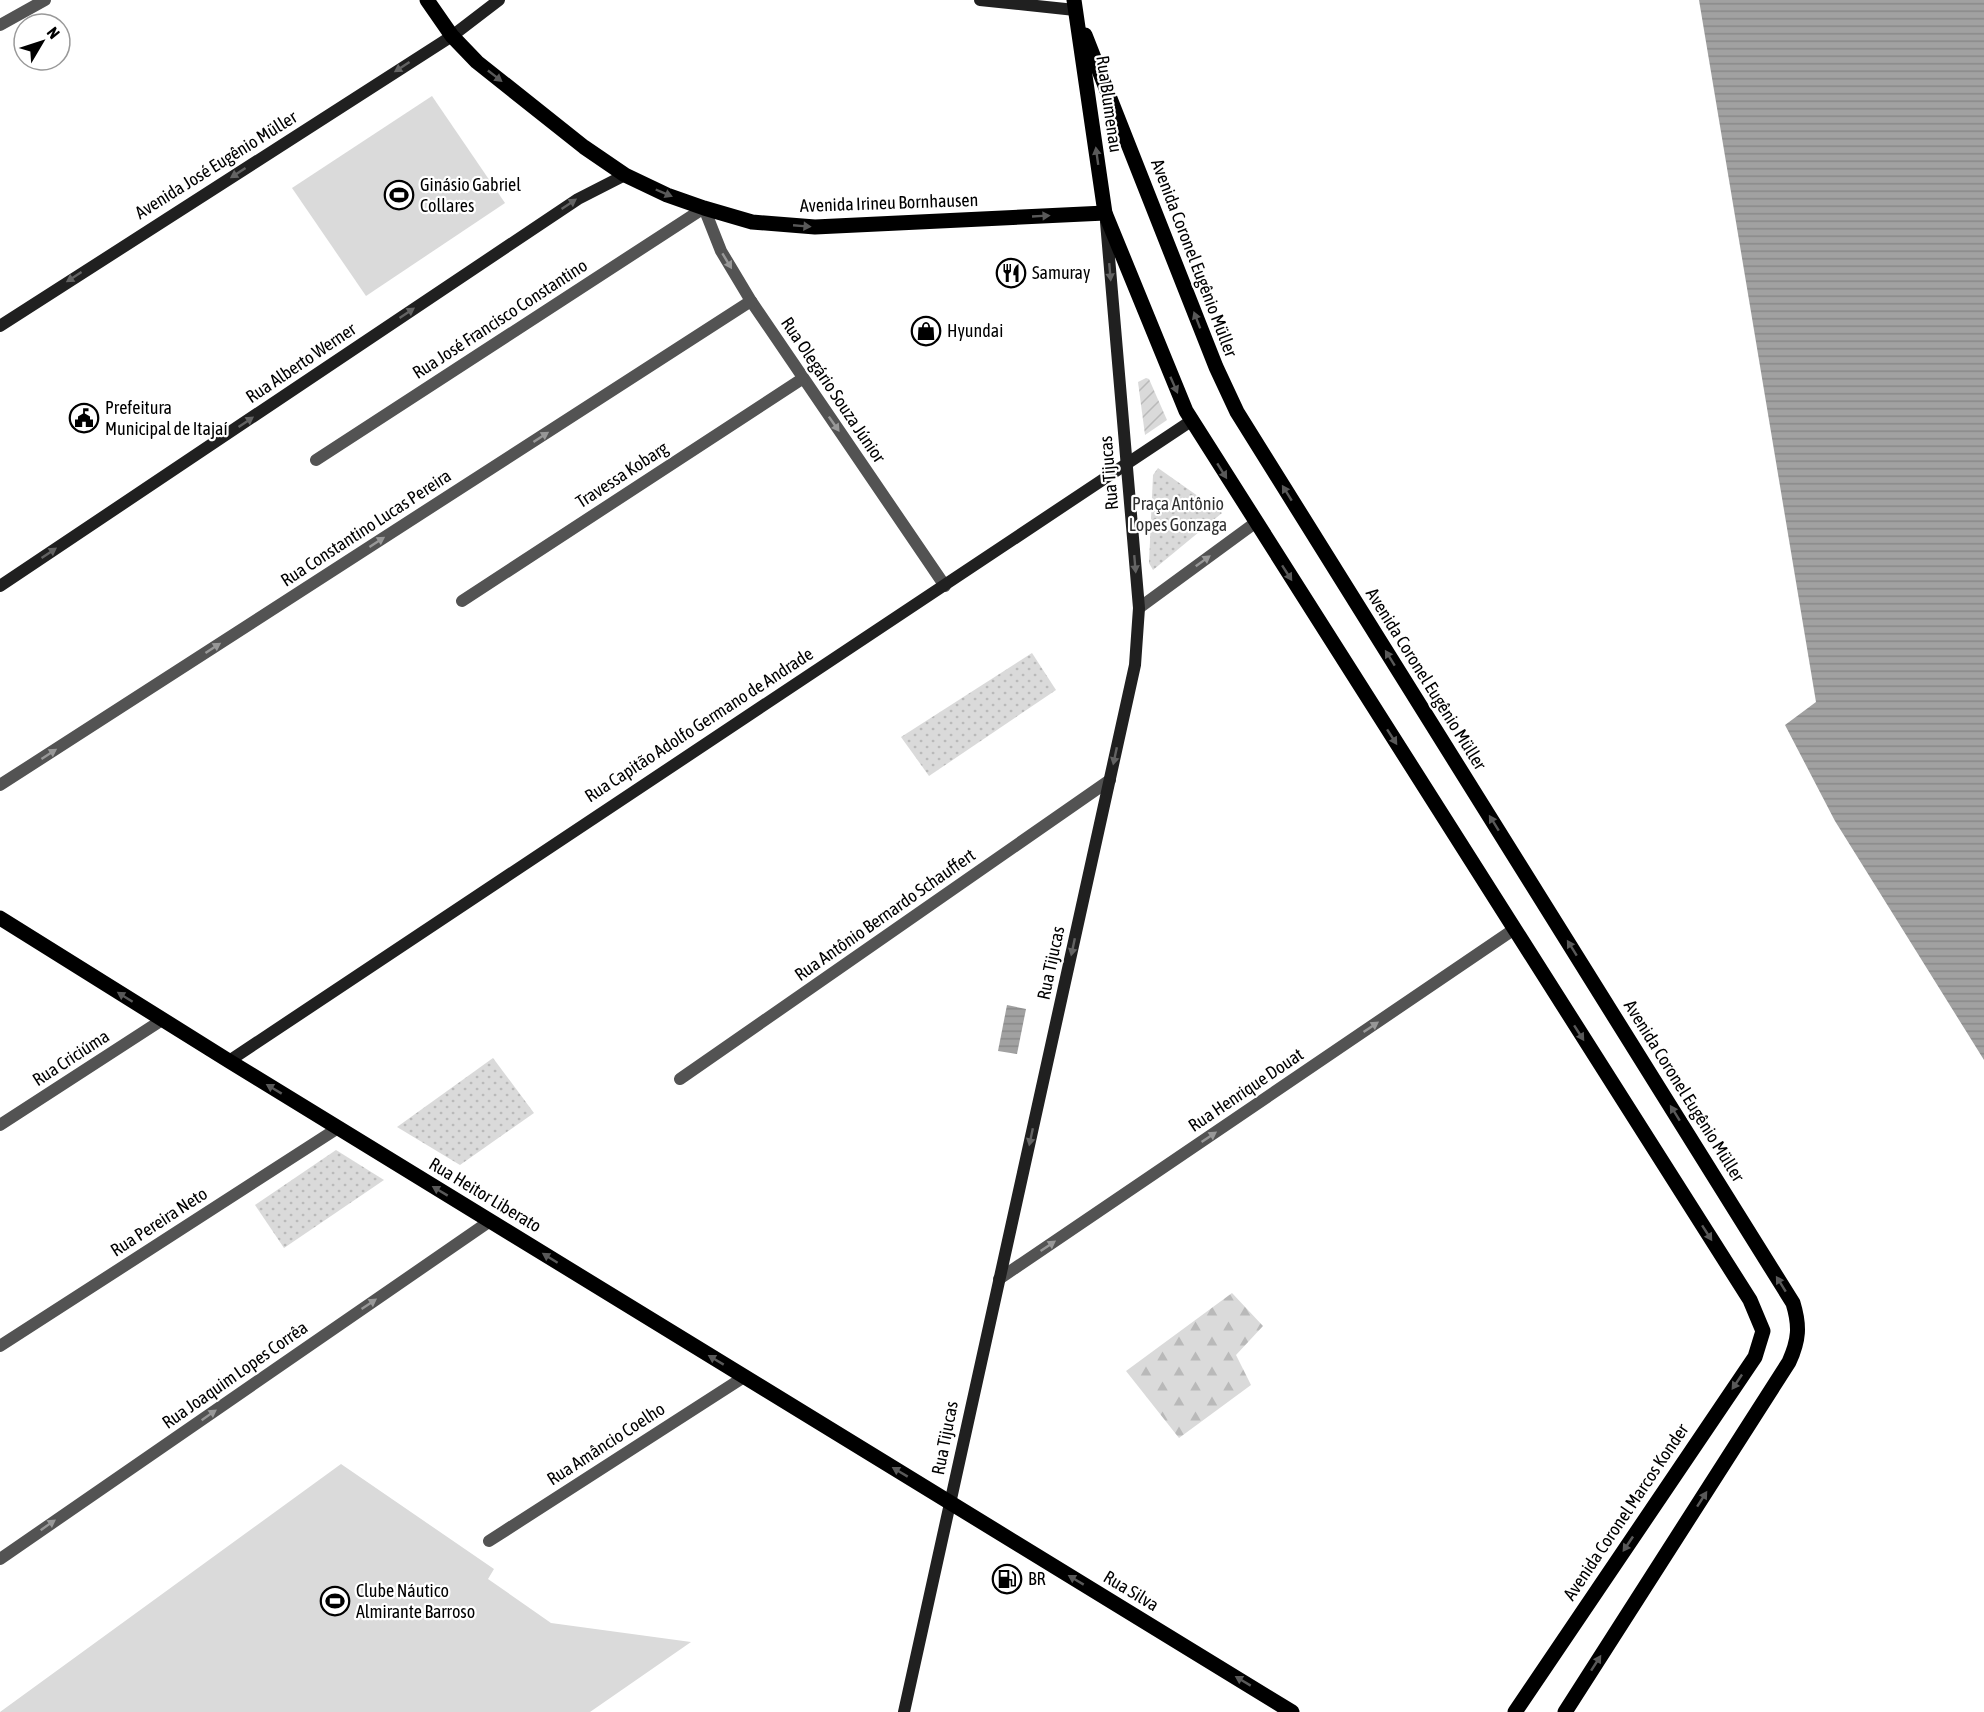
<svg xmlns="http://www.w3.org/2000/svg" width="1984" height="1712" font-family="'Asap Condensed',sans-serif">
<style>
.grass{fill:url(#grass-dots)}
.forest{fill:url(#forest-firs)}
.garden{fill:url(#garden-furrows)}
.pitch{fill:#dadada}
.water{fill:url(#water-rules)}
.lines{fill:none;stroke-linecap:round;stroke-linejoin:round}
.street{stroke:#535353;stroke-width:12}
.secondary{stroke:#202020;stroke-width:12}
.primary{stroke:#000;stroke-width:15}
.oneway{fill:#636363}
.oneway2{fill:#595959}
.oneway3{fill:#989898}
.labels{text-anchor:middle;stroke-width:4.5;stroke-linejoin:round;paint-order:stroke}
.street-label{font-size:18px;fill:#000;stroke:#fff}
.poi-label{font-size:18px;fill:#000;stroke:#fff;text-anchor:start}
.park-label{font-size:18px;fill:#313131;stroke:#fff}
</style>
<defs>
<pattern id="grass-dots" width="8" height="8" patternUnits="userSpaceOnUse" patternTransform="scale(1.5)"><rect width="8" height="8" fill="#dadada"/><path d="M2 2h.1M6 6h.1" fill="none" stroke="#b9b9b9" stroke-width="1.8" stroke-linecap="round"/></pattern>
<pattern id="forest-firs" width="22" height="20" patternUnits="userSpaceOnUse" patternTransform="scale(1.5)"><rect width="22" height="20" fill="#dadada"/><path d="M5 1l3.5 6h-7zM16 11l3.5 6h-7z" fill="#b9b9b9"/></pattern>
<pattern id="garden-furrows" width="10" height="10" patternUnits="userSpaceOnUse" patternTransform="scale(1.5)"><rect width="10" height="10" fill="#dadada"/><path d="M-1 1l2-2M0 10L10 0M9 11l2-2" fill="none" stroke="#b9b9b9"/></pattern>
<pattern id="water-rules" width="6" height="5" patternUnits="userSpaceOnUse" patternTransform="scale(1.5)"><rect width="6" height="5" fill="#a1a1a1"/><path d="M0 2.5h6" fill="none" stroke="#898989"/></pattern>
</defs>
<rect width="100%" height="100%" fill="#fff"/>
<g class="grass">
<path d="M 1158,468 L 1222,513 L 1153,570 L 1149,563 L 1153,475 Z"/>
<path d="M 1032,653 L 1056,690 L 929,776 L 901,737 Z"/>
<path d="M 493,1058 L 534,1113 L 460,1165 L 397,1127 Z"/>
<path d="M 336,1150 L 384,1180 L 284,1248 L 255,1205 Z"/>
</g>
<path class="forest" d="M 1232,1293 L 1263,1326 L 1236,1355 L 1251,1385 L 1179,1438 L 1126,1371 Z"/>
<path class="garden" d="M 1146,378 L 1149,379 L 1167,420 L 1145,435 L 1138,382 Z"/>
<g class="pitch">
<path d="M 432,96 L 505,203 L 366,296 L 292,188 Z"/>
<path d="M 341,1464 L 494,1569 L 488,1579 L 551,1623 L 691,1642 L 590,1712 L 0,1712 Z"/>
</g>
<g class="water">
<path d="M 1699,0 L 1984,0 L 1984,1060 L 1835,821 L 1785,725 L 1816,702 Z"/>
<path d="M 1007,1005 L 1026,1009 L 1017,1054 L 998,1051 Z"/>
</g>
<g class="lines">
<g class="street">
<path d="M 0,25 L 45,0"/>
<path d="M 316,460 L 704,208 L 721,251 L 751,301 L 945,586"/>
<path d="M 462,601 L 802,379"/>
<path d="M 1139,608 L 1255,523"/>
<path d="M 0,785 L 751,301"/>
<path d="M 680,1079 L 1110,780"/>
<path d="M 0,1125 L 162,1020"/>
<path d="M 999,1279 L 1513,930"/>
<path d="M 0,1346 L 338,1128"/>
<path d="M 489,1541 L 744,1377"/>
<path d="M 0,1559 L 490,1221"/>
</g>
<g class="secondary">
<path d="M 980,0 L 1075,10"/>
<path d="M 0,326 L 452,36 L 499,0"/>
<path d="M 0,586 L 578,199 L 625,175"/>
<path d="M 229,1061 L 1191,421"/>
<path d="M 904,1712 L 1135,665 L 1139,608 L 1106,222"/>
</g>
<g class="primary">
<path d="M 427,0 L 452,36 L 477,62 L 584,147 L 625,175 L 667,195 L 704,208 L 752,222 L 815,227 L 1105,213"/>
<path d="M 1074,0 L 1105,213 L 1186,411 L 1750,1300 L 1763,1331 L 1755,1357 L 1515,1712"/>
<path d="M 1085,35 L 1216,367 L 1237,412 L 1793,1303 C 1800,1326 1799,1340 1789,1362 L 1565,1712"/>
<path d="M 0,918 L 229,1061 L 1292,1712"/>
</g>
</g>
<defs><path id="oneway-solid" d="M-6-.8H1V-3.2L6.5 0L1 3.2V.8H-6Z" transform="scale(1.5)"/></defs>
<g class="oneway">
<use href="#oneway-solid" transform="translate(402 67) rotate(147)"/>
<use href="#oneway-solid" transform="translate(238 173) rotate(147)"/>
<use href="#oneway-solid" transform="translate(569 204) rotate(-34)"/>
<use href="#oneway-solid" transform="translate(1110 272) rotate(85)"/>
<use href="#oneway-solid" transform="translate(74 277) rotate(147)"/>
<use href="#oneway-solid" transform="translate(407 313) rotate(-34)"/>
<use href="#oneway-solid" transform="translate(246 422) rotate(-34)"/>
<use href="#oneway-solid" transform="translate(49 553) rotate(-34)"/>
<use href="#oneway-solid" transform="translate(1135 564) rotate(85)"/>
<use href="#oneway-solid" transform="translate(1115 756) rotate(102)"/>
<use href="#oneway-solid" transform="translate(1073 947) rotate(102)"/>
<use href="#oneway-solid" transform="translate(1031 1137) rotate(102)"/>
</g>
<g class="oneway2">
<use href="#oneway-solid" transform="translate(495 76) rotate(38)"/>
<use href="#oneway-solid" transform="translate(1097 156) rotate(-98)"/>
<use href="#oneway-solid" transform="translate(664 193) rotate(23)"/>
<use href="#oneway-solid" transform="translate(1041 216) rotate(-3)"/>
<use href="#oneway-solid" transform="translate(802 226) rotate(5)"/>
<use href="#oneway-solid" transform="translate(1197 320) rotate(-111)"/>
<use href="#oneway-solid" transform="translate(1174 385) rotate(66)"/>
<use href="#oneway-solid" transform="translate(1222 471) rotate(58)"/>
<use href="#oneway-solid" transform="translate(1287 493) rotate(-122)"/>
<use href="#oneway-solid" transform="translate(1287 573) rotate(57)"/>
<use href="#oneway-solid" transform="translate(1390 658) rotate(-122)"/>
<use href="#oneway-solid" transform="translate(1392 737) rotate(57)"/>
<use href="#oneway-solid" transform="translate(1494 823) rotate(-122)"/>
<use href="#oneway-solid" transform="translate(1572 948) rotate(-122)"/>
<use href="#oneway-solid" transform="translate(125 997) rotate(-148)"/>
<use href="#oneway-solid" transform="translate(1579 1033) rotate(57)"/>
<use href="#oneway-solid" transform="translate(274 1089) rotate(-149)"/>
<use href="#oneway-solid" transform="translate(1675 1113) rotate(-122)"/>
<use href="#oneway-solid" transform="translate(440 1191) rotate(-149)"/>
<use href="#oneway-solid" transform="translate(1707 1233) rotate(57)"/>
<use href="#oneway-solid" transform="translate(550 1258) rotate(-148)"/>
<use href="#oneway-solid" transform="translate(1781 1284) rotate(-122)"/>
<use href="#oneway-solid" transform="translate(716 1360) rotate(-149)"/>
<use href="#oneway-solid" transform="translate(1737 1382) rotate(124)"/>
<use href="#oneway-solid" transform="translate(900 1472) rotate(-149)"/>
<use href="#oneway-solid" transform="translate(1702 1499) rotate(-57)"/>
<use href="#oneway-solid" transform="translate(1628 1544) rotate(124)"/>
<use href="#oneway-solid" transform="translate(1076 1580) rotate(-149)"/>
<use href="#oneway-solid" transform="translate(1596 1663) rotate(-57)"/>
<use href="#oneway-solid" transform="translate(1243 1681) rotate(-149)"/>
</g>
<g class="oneway3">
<use href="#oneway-solid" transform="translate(727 261) rotate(59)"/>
<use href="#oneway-solid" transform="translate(834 424) rotate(55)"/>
<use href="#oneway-solid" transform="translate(541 437) rotate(-33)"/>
<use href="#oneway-solid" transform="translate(377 542) rotate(-33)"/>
<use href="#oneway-solid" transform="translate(1203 561) rotate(-36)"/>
<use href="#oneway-solid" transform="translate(213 648) rotate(-33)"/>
<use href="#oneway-solid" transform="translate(49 754) rotate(-33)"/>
<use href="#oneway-solid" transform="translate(1371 1027) rotate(-34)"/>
<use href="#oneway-solid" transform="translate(1209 1137) rotate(-34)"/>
<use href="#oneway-solid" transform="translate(1048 1246) rotate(-34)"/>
<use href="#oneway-solid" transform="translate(369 1304) rotate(-34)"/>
<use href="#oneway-solid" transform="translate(209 1415) rotate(-35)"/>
<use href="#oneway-solid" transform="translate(48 1525) rotate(-35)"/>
</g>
<defs>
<g id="stadium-ring" transform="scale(1.5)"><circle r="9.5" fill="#fff" stroke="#000" stroke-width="1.5"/><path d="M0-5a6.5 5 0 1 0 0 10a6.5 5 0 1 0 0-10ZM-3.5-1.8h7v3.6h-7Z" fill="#000"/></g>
<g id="restaurant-ring" transform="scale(1.5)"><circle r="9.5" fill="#fff" stroke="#000" stroke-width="1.5"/><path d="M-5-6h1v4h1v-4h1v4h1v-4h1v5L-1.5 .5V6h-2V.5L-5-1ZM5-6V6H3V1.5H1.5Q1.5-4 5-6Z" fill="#000"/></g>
<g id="shop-ring" transform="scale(1.5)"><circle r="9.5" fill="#fff" stroke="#000" stroke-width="1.5"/><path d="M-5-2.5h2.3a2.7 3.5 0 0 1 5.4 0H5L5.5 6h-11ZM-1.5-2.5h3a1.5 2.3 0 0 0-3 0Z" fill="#000"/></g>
<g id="civic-ring" transform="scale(1.5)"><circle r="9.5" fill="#fff" stroke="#000" stroke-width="1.5"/><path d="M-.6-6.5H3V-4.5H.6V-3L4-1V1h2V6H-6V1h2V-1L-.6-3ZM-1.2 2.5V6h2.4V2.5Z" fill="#000"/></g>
<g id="fuel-ring" transform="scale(1.5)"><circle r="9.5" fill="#fff" stroke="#000" stroke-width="1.5"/><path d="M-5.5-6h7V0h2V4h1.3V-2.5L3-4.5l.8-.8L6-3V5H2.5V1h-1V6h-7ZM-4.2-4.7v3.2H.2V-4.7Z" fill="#000"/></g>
</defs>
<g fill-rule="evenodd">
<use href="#stadium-ring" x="399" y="195"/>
<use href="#restaurant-ring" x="1011" y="273"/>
<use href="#shop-ring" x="926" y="331"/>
<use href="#civic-ring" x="84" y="418"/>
<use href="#fuel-ring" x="1007" y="1579"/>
<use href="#stadium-ring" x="335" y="1601"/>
</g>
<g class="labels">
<g class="street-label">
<text transform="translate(1109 104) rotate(82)" y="6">Rua Blumenau</text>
<text transform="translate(216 165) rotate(-32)" y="6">Avenida José Eugênio Müller</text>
<text transform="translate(889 203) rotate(-2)" y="6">Avenida Irineu Bornhausen</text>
<text transform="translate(1194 258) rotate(69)" y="6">Avenida Coronel Eugênio Müller</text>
<text transform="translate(500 319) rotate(-33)" y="6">Rua José Francisco Constantino</text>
<text transform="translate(301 363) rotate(-34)" y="6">Rua Alberto Werner</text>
<text transform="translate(833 390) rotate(56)" y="6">Rua Olegário Souza Júnior</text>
<text transform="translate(1109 473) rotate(-95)" y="6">Rua Tijucas</text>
<text transform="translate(622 475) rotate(-33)" y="6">Travessa Kobarg</text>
<text transform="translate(366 528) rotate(-33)" y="6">Rua Constantino Lucas Pereira</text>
<text transform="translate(1426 679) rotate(58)" y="6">Avenida Coronel Eugênio Müller</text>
<text transform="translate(699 725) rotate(-33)" y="6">Rua Capitão Adolfo Germano de Andrade</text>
<text transform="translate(885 915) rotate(-35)" y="6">Rua Antônio Bernardo Schauffert</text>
<text transform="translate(1051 963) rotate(-78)" y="6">Rua Tijucas</text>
<text transform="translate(71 1058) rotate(-33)" y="6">Rua Criciúma</text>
<text transform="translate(1246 1090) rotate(-34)" y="6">Rua Henrique Douat</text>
<text transform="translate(1684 1091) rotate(58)" y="6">Avenida Coronel Eugênio Müller</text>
<text transform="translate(485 1195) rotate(31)" y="6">Rua Heitor Liberato</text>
<text transform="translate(159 1222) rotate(-33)" y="6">Rua Pereira Neto</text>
<text transform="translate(235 1375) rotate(-35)" y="6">Rua Joaquim Lopes Corrêa</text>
<text transform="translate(945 1438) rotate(-79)" y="6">Rua Tijucas</text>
<text transform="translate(606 1444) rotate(-33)" y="6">Rua Amâncio Coelho</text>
<text transform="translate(1626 1512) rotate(-56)" y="6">Avenida Coronel Marcos Konder</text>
<text transform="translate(1131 1591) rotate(31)" y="6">Rua Silva</text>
</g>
<g class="poi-label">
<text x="420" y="191">Ginásio Gabriel<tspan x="420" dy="21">Collares</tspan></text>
<text x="1032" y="279">Samuray</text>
<text x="947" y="337">Hyundai</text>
<text x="105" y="414">Prefeitura<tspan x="105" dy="21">Municipal de Itajaí</tspan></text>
<text x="1028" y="1585">BR</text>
<text x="356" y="1597">Clube Náutico<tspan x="356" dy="21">Almirante Barroso</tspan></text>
</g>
<g class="park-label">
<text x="1178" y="510">Praça Antônio<tspan x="1178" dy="21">Lopes Gonzaga</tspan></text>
</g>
</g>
<g transform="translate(42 42) rotate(51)"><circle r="28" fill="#ffffff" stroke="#999999" stroke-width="1.5"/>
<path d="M0-4.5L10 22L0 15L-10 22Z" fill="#000000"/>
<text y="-9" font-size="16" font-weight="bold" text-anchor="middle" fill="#000000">N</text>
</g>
</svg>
